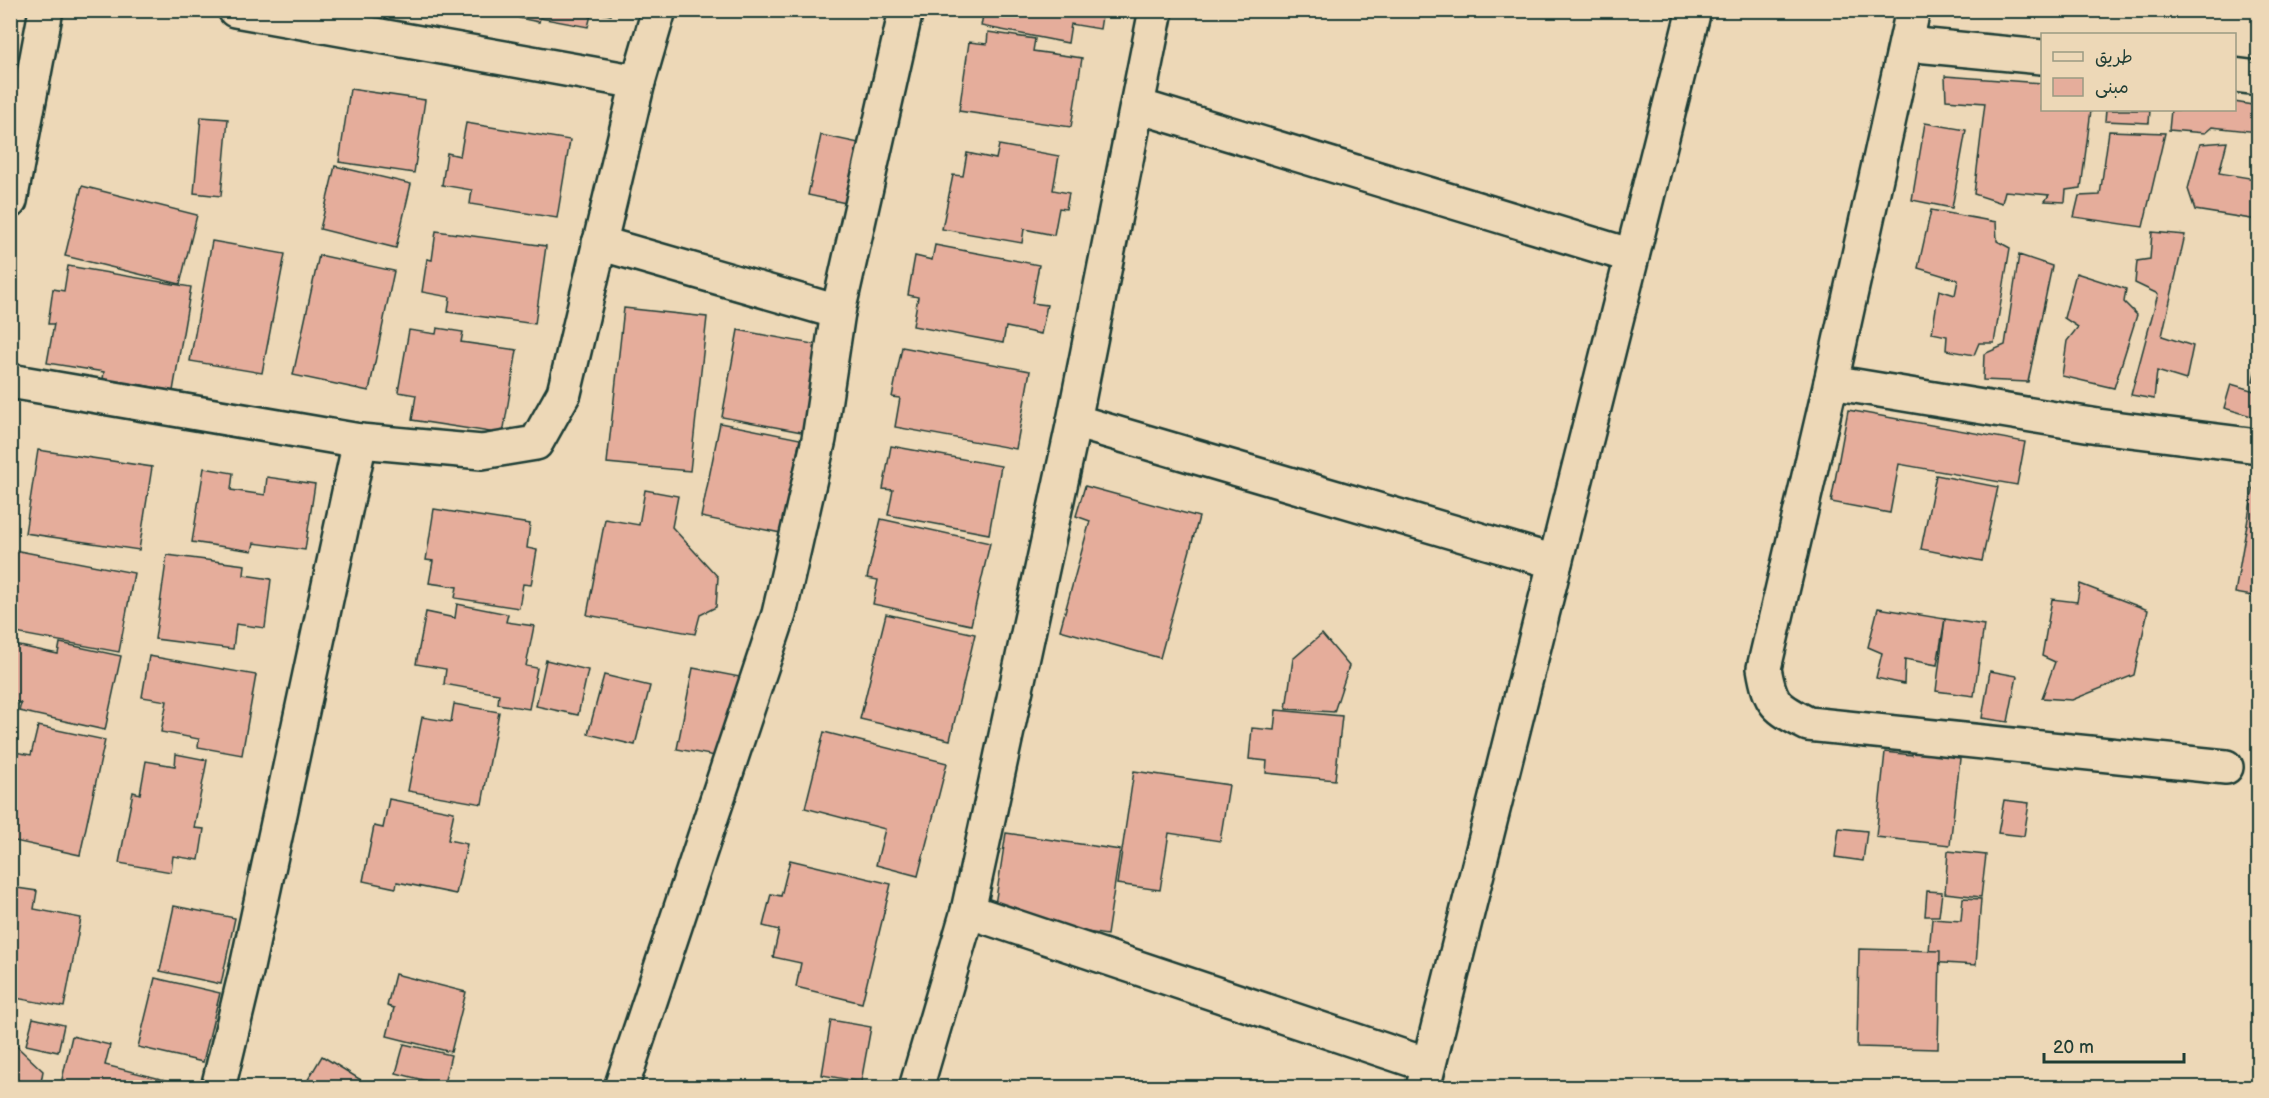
<svg xmlns="http://www.w3.org/2000/svg" width="2269" height="1098" font-family="'Balsamiq Sans','Playpen Sans Arabic',sans-serif">
<style>
.building{fill:#e5ad9b;stroke:#1f3d34;stroke-width:1.5}
.lines{fill:none;stroke-linecap:round;stroke-linejoin:round}
.street-casing{stroke:#1f3d34;stroke-width:38}
.street{stroke:#edd8b7;stroke-width:33}
</style>
<rect width="100%" height="100%" fill="#edd8b7"/>
<filter id="ink" filterUnits="userSpaceOnUse"><feTurbulence type="fractalNoise" baseFrequency=".0167" numOctaves="2"/><feDisplacementMap in="SourceGraphic" scale="12" xChannelSelector="R" yChannelSelector="G"/><feConvolveMatrix kernelMatrix="1 2 1 2 8 2 1 2 1" color-interpolation-filters="sRGB"/></filter>
<g filter="url(#ink)">
<g class="building">
<path d="M 514,10 L 612,10 L 611,15 L 592,11 L 588,27 L 540,18 L 539,22 L 519,18 L 521,12 Z"/>
<path d="M 984,10 L 1103,10 L 1100,29 L 1071,24 L 1068,43 L 981,26 Z"/>
<path d="M 988,32 L 1035,39 L 1033,51 L 1082,58 L 1071,127 L 959,111 L 969,42 L 987,44 Z"/>
<path d="M 1945,76 L 2042,83 L 2042,110 L 2091,110 L 2081,188 L 2066,190 L 2065,202 L 2045,201 L 2049,195 L 2005,191 L 2002,203 L 1974,194 L 1985,103 L 1946,100 Z"/>
<path d="M 350,89 L 425,100 L 414,173 L 339,162 Z"/>
<path d="M 2234,102 L 2258,106 L 2258,132 L 2212,127 L 2205,133 L 2169,130 L 2171,110 L 2234,110 Z"/>
<path d="M 2106,110 L 2150,110 L 2149,123 L 2105,121 Z"/>
<path d="M 201,117 L 228,119 L 221,196 L 194,193 Z"/>
<path d="M 466,123 L 570,140 L 557,218 L 470,204 L 472,190 L 442,185 L 447,153 L 460,156 Z"/>
<path d="M 1925,123 L 1966,130 L 1952,208 L 1912,200 Z"/>
<path d="M 2109,131 L 2165,133 L 2143,227 L 2074,217 L 2079,196 L 2100,195 Z"/>
<path d="M 821,135 L 873,146 L 860,206 L 808,195 Z"/>
<path d="M 2227,142 L 2219,173 L 2255,179 L 2258,171 L 2258,220 L 2195,210 L 2188,189 L 2200,144 Z"/>
<path d="M 999,145 L 1059,156 L 1053,190 L 1069,193 L 1066,209 L 1059,208 L 1054,235 L 1024,229 L 1022,243 L 942,229 L 953,175 L 963,176 L 967,153 L 996,159 Z"/>
<path d="M 335,166 L 411,184 L 396,248 L 320,229 Z"/>
<path d="M 82,186 L 197,215 L 180,284 L 65,256 Z"/>
<path d="M 1931,210 L 1996,222 L 1997,241 L 2010,248 L 1994,343 L 1979,343 L 1974,355 L 1946,350 L 1947,336 L 1932,333 L 1939,290 L 1955,295 L 1958,280 L 1918,268 Z"/>
<path d="M 436,231 L 546,246 L 535,324 L 448,312 L 450,297 L 422,292 L 427,259 L 432,260 Z"/>
<path d="M 2152,232 L 2185,235 L 2162,336 L 2193,346 L 2186,380 L 2157,371 L 2154,399 L 2131,395 L 2158,294 L 2135,283 L 2137,261 L 2150,259 Z"/>
<path d="M 212,241 L 285,254 L 262,373 L 190,361 Z"/>
<path d="M 935,245 L 1039,265 L 1032,303 L 1047,305 L 1041,334 L 1006,327 L 1003,343 L 913,326 L 918,297 L 908,295 L 915,256 L 932,260 Z"/>
<path d="M 319,255 L 394,271 L 369,391 L 293,375 Z"/>
<path d="M 2019,255 L 2052,266 L 2028,382 L 1983,380 L 1984,354 L 2005,345 Z"/>
<path d="M 68,266 L 191,287 L 173,391 L 141,385 L 140,393 L 102,386 L 104,372 L 47,363 L 54,324 L 48,324 L 53,289 L 64,291 Z"/>
<path d="M 2076,273 L 2126,289 L 2124,302 L 2137,315 L 2114,388 L 2062,376 L 2067,341 L 2078,327 L 2064,318 Z"/>
<path d="M 624,308 L 707,317 L 690,471 L 607,463 Z"/>
<path d="M 437,328 L 463,332 L 461,342 L 517,350 L 503,434 L 412,420 L 416,395 L 398,392 L 409,330 L 436,334 Z"/>
<path d="M 738,330 L 818,345 L 802,432 L 722,417 Z"/>
<path d="M 902,347 L 1030,371 L 1016,449 L 895,427 L 900,398 L 892,397 Z"/>
<path d="M 2258,359 L 2258,382 L 2253,381 Z"/>
<path d="M 2231,384 L 2258,392 L 2258,418 L 2224,408 Z"/>
<path d="M 1848,410 L 2025,442 L 2017,485 L 1899,464 L 1890,513 L 1831,502 Z"/>
<path d="M 720,423 L 800,439 L 781,533 L 701,517 Z"/>
<path d="M 891,446 L 1001,466 L 989,534 L 888,515 L 893,490 L 883,489 Z"/>
<path d="M 38,450 L 152,467 L 139,550 L 25,533 Z"/>
<path d="M 2258,461 L 2258,597 L 2235,593 Z"/>
<path d="M 204,468 L 233,473 L 231,490 L 265,495 L 267,477 L 315,484 L 305,550 L 254,543 L 252,551 L 192,542 Z"/>
<path d="M 1936,475 L 1998,487 L 1982,561 L 1921,549 Z"/>
<path d="M 1085,486 L 1199,517 L 1160,658 L 1060,630 L 1090,521 L 1076,516 Z"/>
<path d="M 645,490 L 678,496 L 672,527 L 718,577 L 716,607 L 700,615 L 695,634 L 587,615 L 605,519 L 639,525 Z"/>
<path d="M 434,509 L 530,524 L 527,548 L 537,550 L 531,585 L 523,584 L 519,608 L 455,598 L 457,587 L 429,583 L 433,561 L 426,560 Z"/>
<path d="M 881,519 L 990,543 L 971,625 L 873,604 L 878,580 L 867,578 Z"/>
<path d="M 14,550 L 134,573 L 119,652 L 10,632 L 10,569 Z"/>
<path d="M 167,555 L 245,565 L 244,575 L 271,579 L 265,628 L 236,624 L 233,649 L 155,639 Z"/>
<path d="M 2080,584 L 2148,610 L 2134,675 L 2072,700 L 2042,698 L 2055,662 L 2042,656 L 2052,599 L 2077,602 Z"/>
<path d="M 457,604 L 508,614 L 506,622 L 534,626 L 526,666 L 537,668 L 529,709 L 498,704 L 499,694 L 444,684 L 446,669 L 416,664 L 426,612 L 455,618 Z"/>
<path d="M 1878,608 L 1945,619 L 1937,665 L 1905,659 L 1904,684 L 1876,678 L 1882,653 L 1868,647 Z"/>
<path d="M 886,614 L 975,634 L 950,740 L 860,719 Z"/>
<path d="M 1945,619 L 1984,625 L 1974,696 L 1936,691 Z"/>
<path d="M 1322,634 L 1349,666 L 1334,712 L 1286,709 L 1293,659 Z"/>
<path d="M 60,643 L 121,656 L 105,730 L 19,711 L 21,703 L 10,700 L 10,644 L 58,654 Z"/>
<path d="M 149,656 L 256,675 L 242,755 L 198,747 L 199,739 L 161,732 L 167,701 L 142,697 Z"/>
<path d="M 546,660 L 588,670 L 578,715 L 536,706 Z"/>
<path d="M 693,668 L 740,677 L 726,758 L 677,749 Z"/>
<path d="M 1990,671 L 2017,676 L 2008,722 L 1982,718 Z"/>
<path d="M 604,675 L 650,686 L 635,745 L 588,734 Z"/>
<path d="M 454,704 L 499,712 L 482,804 L 408,791 L 422,717 L 451,722 Z"/>
<path d="M 1276,710 L 1342,716 L 1335,780 L 1266,773 L 1267,761 L 1249,759 L 1252,728 L 1274,730 Z"/>
<path d="M 38,726 L 105,740 L 80,855 L 10,840 L 10,767 L 15,752 L 31,755 Z"/>
<path d="M 824,732 L 947,763 L 918,876 L 876,865 L 885,829 L 805,808 Z"/>
<path d="M 1913,744 L 1961,750 L 1950,845 L 1876,837 L 1885,752 L 1912,755 Z"/>
<path d="M 176,754 L 207,760 L 194,828 L 204,829 L 199,860 L 173,856 L 171,872 L 119,863 L 133,792 L 140,794 L 146,761 L 175,766 Z"/>
<path d="M 1134,771 L 1229,785 L 1220,841 L 1169,833 L 1160,890 L 1117,884 Z"/>
<path d="M 389,799 L 454,812 L 448,840 L 467,844 L 456,894 L 397,882 L 396,888 L 363,881 L 374,826 L 383,828 Z"/>
<path d="M 2004,800 L 2029,803 L 2024,836 L 1998,833 Z"/>
<path d="M 1839,828 L 1867,831 L 1863,861 L 1835,857 Z"/>
<path d="M 1006,833 L 1120,850 L 1107,935 L 993,918 Z"/>
<path d="M 1948,851 L 1986,855 L 1981,897 L 1945,893 Z"/>
<path d="M 790,860 L 891,884 L 862,1003 L 796,987 L 801,963 L 773,957 L 779,930 L 763,926 L 771,894 L 781,896 Z"/>
<path d="M 10,887 L 37,891 L 34,909 L 81,918 L 64,1007 L 10,997 Z"/>
<path d="M 1927,891 L 1942,892 L 1939,916 L 1925,916 Z"/>
<path d="M 1963,898 L 1981,899 L 1976,965 L 1928,962 L 1932,919 L 1961,921 Z"/>
<path d="M 174,906 L 235,918 L 221,984 L 160,971 Z"/>
<path d="M 1859,949 L 1940,951 L 1938,1049 L 1857,1047 Z"/>
<path d="M 395,974 L 466,992 L 451,1052 L 387,1036 L 394,1008 L 387,1006 Z"/>
<path d="M 155,978 L 220,993 L 203,1062 L 138,1047 Z"/>
<path d="M 33,1018 L 64,1025 L 58,1052 L 26,1045 Z"/>
<path d="M 831,1020 L 871,1027 L 861,1082 L 822,1075 Z"/>
<path d="M 72,1036 L 110,1045 L 105,1065 L 173,1082 L 172,1088 L 60,1088 Z"/>
<path d="M 10,1040 L 43,1071 L 40,1088 L 10,1088 Z"/>
<path d="M 404,1044 L 451,1055 L 443,1088 L 426,1088 L 427,1081 L 396,1073 Z"/>
<path d="M 322,1056 L 374,1088 L 303,1088 Z"/>
</g>
<g class="lines">
<g class="street-casing">
<g id="street">
<path d="M 235,10 L 638,82"/>
<path d="M 1913,10 L 1831,382 L 1764,668 C 1770,704 1776,708 1808,724 L 2226,767"/>
<path d="M 1906,44 L 2042,57"/>
<path d="M 2234,75 L 2258,78"/>
<path d="M 1138,106 L 1632,256"/>
<path d="M 10,201 L 46,10"/>
<path d="M 599,243 L 838,312"/>
<path d="M 10,381 L 360,441 L 482,452 L 536,443 L 564,393 L 638,82 L 659,10"/>
<path d="M 1831,382 L 2098,426 L 2258,446"/>
<path d="M 1074,421 L 1555,562"/>
<path d="M 968,911 L 1428,1065"/>
<path d="M 218,1088 L 246,972 L 360,441"/>
<path d="M 621,1088 L 779,614 L 819,439 L 838,312 L 906,10"/>
<path d="M 916,1088 L 968,911 L 1074,421 L 1156,10"/>
<path d="M 1423,1088 L 1694,10"/>
</g>
</g>
<use href="#street" class="street"/>
</g>
</g>
<rect width="2269" height="1098" fill="none" stroke="#edd8b7" stroke-width="36"/>
<rect x="18" y="18" width="2233" height="1062" fill="none" stroke="#1f3d34" stroke-width="2" filter="url(#ink)"/>
<rect x="2041" y="33" width="195" height="78" fill="#edd8b7" stroke="#9b9a83" stroke-width="1.5"/>
<rect x="2053" y="52" width="30" height="9" fill="#edd8b7" stroke="#9b9a83" stroke-width="1.5"/>
<text x="2095" y="63" font-size="18" fill="#1f3d34">طريق</text>
<rect x="2053" y="78" width="30" height="18" fill="#e5ad9b" stroke="#9b9a83" stroke-width="1.5"/>
<text x="2095" y="93" font-size="18" fill="#1f3d34">مبنى</text>
<path d="M2044 1053v9h140v-9" fill="none" stroke="#1f3d34" stroke-width="3"/>
<text x="2053" y="1053" font-size="18" fill="#1f3d34" stroke="#edd8b7" stroke-width="4.5" paint-order="stroke">20 m</text>
</svg>
